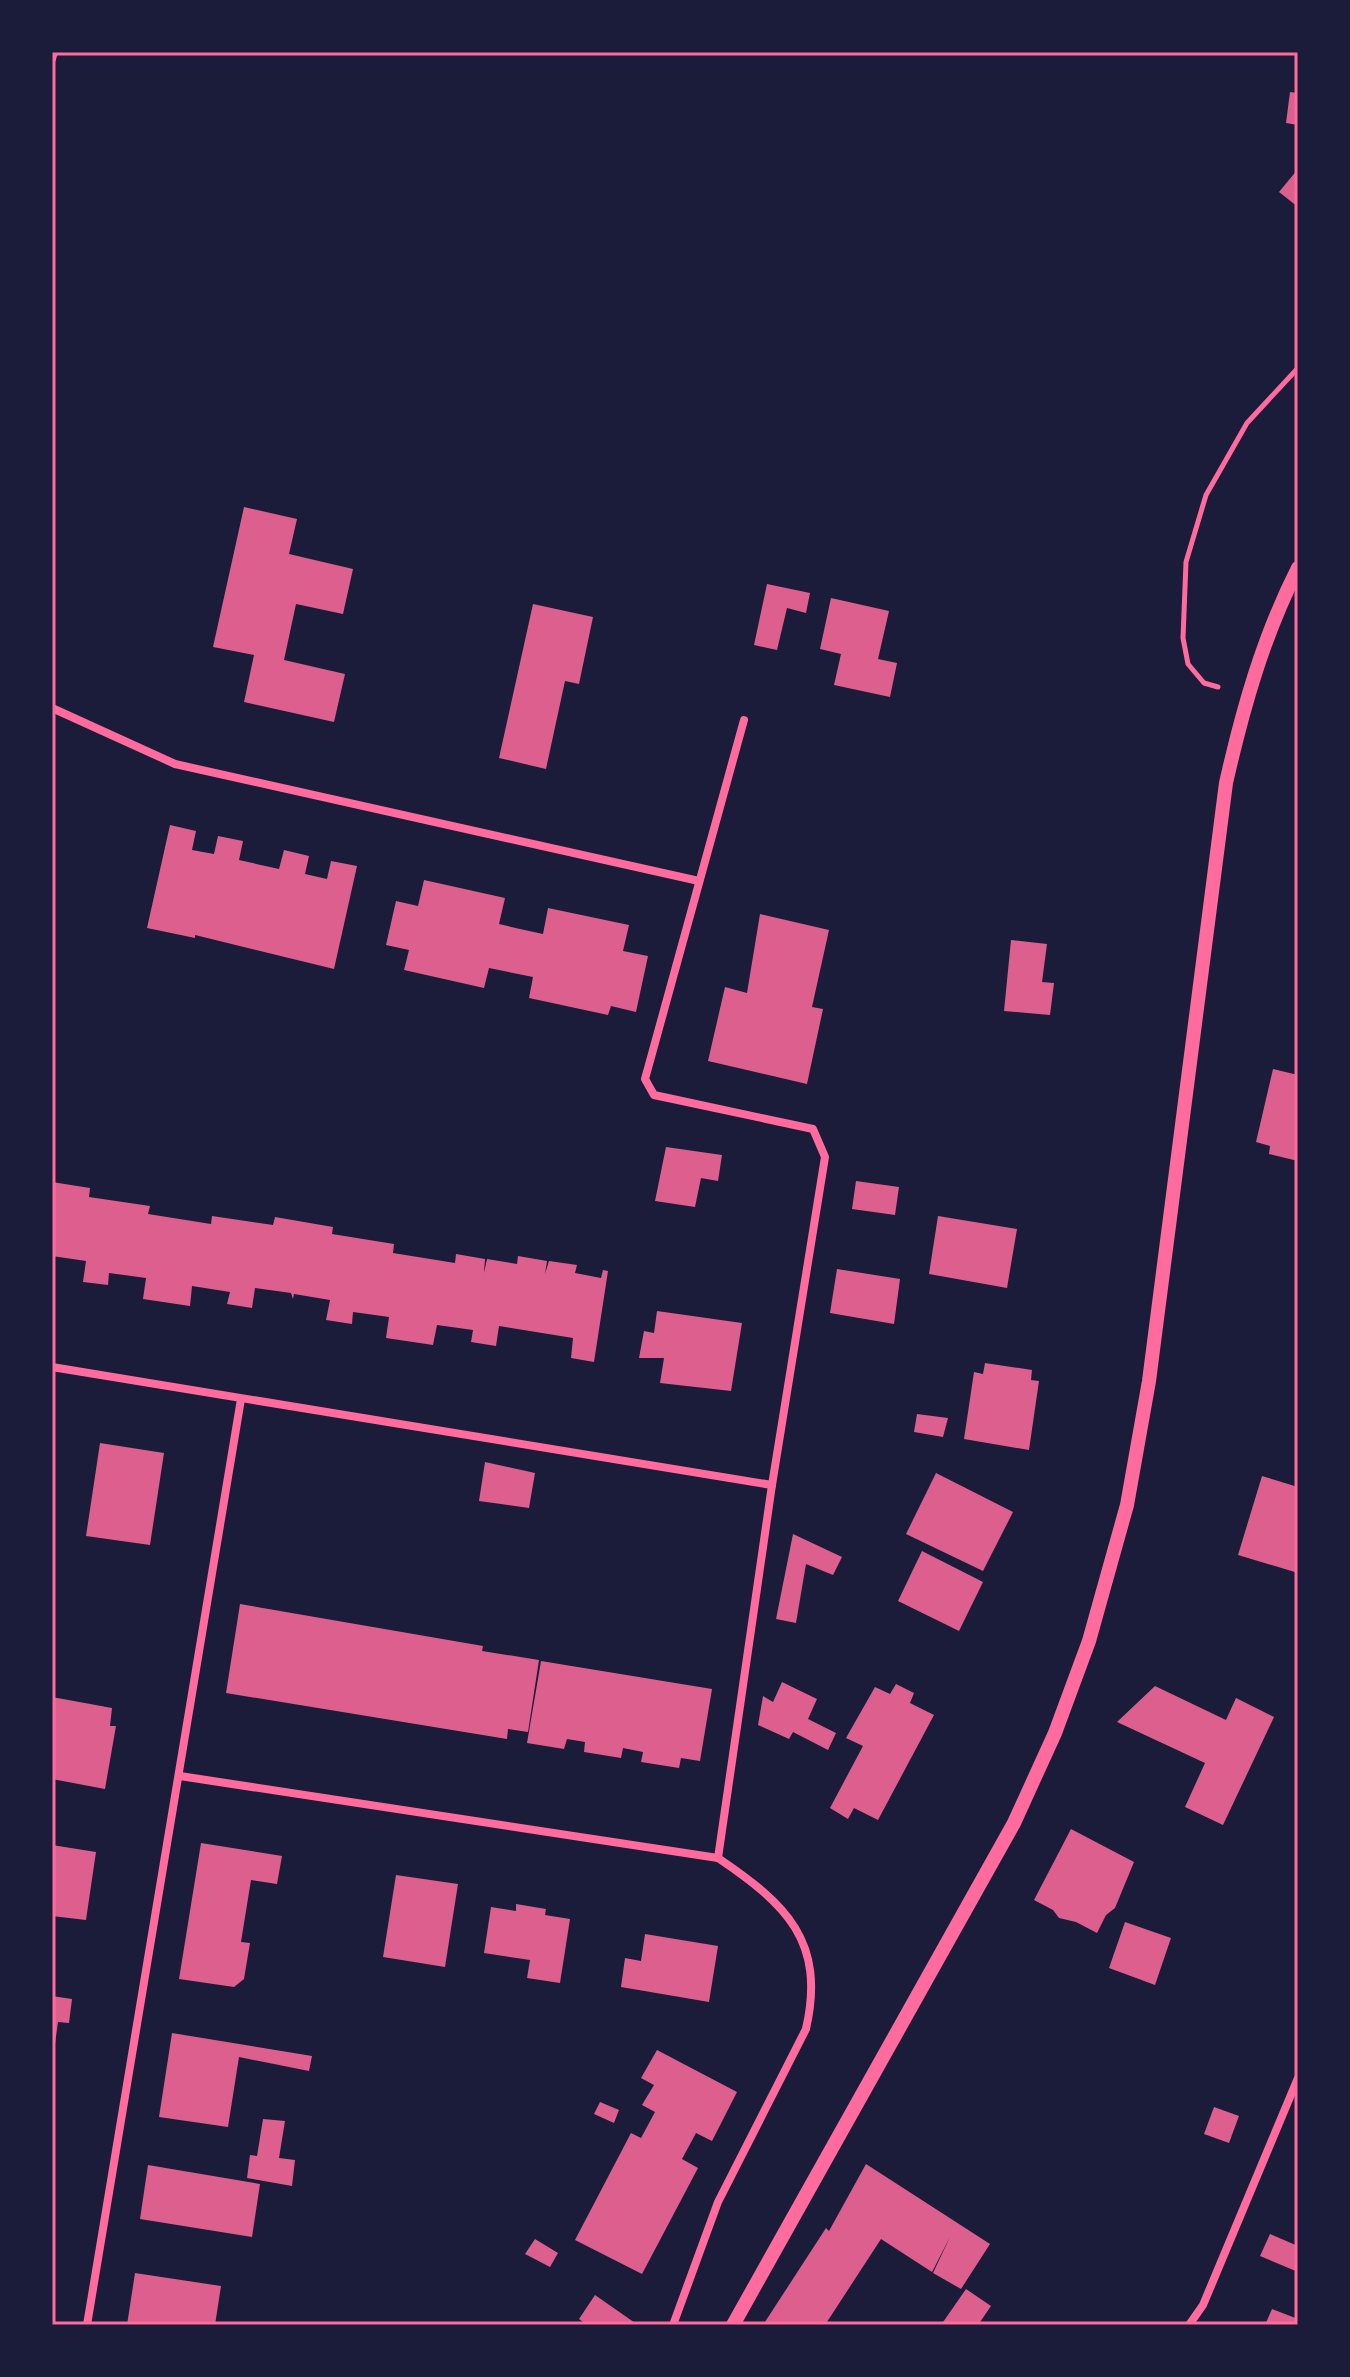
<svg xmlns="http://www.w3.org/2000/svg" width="1350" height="2377" font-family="Rubik,sans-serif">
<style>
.building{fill:#dd5f8e}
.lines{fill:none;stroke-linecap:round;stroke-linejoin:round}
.path{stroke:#ff6b9d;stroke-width:5}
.minor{stroke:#ff6b9d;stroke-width:8}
.tertiary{stroke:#ff6b9d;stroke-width:14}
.neatline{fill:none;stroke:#ff6b9d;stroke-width:3}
</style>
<rect width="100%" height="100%" fill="#1b1b3a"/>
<g class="building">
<path d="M 1290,92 L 1298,93 L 1298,125 L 1286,123 Z"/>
<path d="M 1298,169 L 1298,207 L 1279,192 Z"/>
<path d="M 244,507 L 297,519 L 289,554 L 353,569 L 343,614 L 296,604 L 284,660 L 345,674 L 334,722 L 244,702 L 254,655 L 213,647 Z"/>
<path d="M 767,584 L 810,593 L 806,613 L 787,608 L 777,650 L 754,645 Z"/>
<path d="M 831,598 L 889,611 L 878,659 L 897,663 L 890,697 L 834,685 L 841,654 L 820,649 Z"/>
<path d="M 533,604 L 593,617 L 579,684 L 565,681 L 546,769 L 499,758 Z"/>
<path d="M 170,825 L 196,831 L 192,850 L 214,854 L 218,836 L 243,841 L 239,860 L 279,869 L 284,850 L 309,856 L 305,874 L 327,879 L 331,861 L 357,866 L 334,969 L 195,935 L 195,938 L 147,928 Z"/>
<path d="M 424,880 L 505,898 L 499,924 L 520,929 L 543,934 L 548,908 L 629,925 L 623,951 L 648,956 L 636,1012 L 611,1006 L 608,1015 L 529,998 L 533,977 L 489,968 L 484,988 L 404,970 L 409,950 L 386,945 L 396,901 L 418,906 Z"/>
<path d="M 760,914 L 829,930 L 812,1007 L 823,1009 L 807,1084 L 708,1061 L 725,987 L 747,993 Z"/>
<path d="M 1011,940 L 1047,944 L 1042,982 L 1054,983 L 1050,1015 L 1004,1011 Z"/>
<path d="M 1273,1069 L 1298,1075 L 1298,1161 L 1269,1154 L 1270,1146 L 1256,1142 Z"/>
<path d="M 666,1147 L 722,1155 L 718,1181 L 701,1178 L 695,1207 L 655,1201 Z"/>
<path d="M 856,1181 L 899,1187 L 895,1215 L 852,1209 Z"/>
<path d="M 52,1182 L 90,1188 L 89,1197 L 150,1206 L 148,1214 L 211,1224 L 212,1216 L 273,1225 L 275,1217 L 333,1227 L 332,1234 L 394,1244 L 393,1253 L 455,1263 L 456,1254 L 485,1259 L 484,1273 L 487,1259 L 517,1264 L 518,1256 L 547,1261 L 545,1274 L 549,1261 L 577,1265 L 575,1273 L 601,1278 L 603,1270 L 608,1271 L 594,1362 L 571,1358 L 573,1338 L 499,1326 L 496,1346 L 471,1342 L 473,1330 L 437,1325 L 433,1345 L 386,1338 L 389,1317 L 353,1312 L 352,1324 L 326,1320 L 330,1300 L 294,1294 L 293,1299 L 291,1293 L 255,1288 L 252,1308 L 227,1304 L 230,1292 L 192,1286 L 190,1306 L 143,1299 L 146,1278 L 109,1273 L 108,1285 L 83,1282 L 86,1261 L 52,1256 Z"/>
<path d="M 938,1216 L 1017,1229 L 1007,1288 L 929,1274 Z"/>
<path d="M 837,1269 L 900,1279 L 894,1324 L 830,1313 Z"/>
<path d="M 657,1311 L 742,1323 L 731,1391 L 660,1383 L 664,1358 L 639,1358 L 644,1331 L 654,1333 Z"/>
<path d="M 985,1363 L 1032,1370 L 1031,1380 L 1039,1381 L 1029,1450 L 964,1439 L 974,1372 L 983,1374 Z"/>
<path d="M 917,1414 L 948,1418 L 943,1437 L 914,1432 Z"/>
<path d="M 100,1443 L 164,1453 L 150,1545 L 86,1536 Z"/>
<path d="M 485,1462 L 535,1473 L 529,1508 L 479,1501 Z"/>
<path d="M 936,1473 L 1013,1512 L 983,1571 L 906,1534 Z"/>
<path d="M 1262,1476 L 1298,1487 L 1298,1573 L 1238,1555 Z"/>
<path d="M 793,1534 L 842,1557 L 833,1575 L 806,1564 L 796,1623 L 776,1619 Z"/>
<path d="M 922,1551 L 983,1582 L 959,1631 L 898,1601 Z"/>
<path d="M 240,1604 L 483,1646 L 482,1651 L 539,1660 L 528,1732 L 508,1729 L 507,1739 L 226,1693 Z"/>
<path d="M 541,1661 L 712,1689 L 700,1761 L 681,1758 L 679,1768 L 641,1762 L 643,1752 L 623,1748 L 621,1758 L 584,1752 L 585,1742 L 567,1739 L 564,1749 L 527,1743 Z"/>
<path d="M 782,1682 L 817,1699 L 808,1719 L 836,1733 L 828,1750 L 793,1732 L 789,1739 L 758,1725 L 763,1696 L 773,1702 Z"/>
<path d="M 896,1684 L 914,1693 L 910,1703 L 934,1715 L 878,1820 L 854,1808 L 848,1819 L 830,1808 L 863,1746 L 846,1738 L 875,1687 L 890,1694 Z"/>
<path d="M 1155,1686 L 1226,1720 L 1236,1698 L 1274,1717 L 1223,1825 L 1185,1807 L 1205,1763 L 1117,1722 Z"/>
<path d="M 52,1697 L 112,1708 L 110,1726 L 116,1726 L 105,1789 L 52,1779 Z"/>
<path d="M 1071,1829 L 1134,1862 L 1115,1908 L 1106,1915 L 1097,1933 L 1076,1922 L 1059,1918 L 1053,1910 L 1034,1900 Z"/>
<path d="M 201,1843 L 282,1856 L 277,1884 L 251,1880 L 241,1942 L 250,1943 L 244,1979 L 234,1987 L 179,1979 Z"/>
<path d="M 52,1845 L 96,1852 L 86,1920 L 52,1916 Z"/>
<path d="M 396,1875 L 458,1884 L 445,1967 L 383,1957 Z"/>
<path d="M 516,1904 L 546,1909 L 545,1915 L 570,1919 L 560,1983 L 527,1978 L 530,1960 L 484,1953 L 491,1907 L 516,1911 Z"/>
<path d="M 1125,1922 L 1171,1938 L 1155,1985 L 1109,1968 Z"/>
<path d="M 645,1934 L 718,1946 L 709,2002 L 621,1987 L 625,1958 L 641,1961 Z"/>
<path d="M 52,1996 L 72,1999 L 69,2023 L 58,2022 L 54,2051 Z"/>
<path d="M 172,2033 L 312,2056 L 309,2071 L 239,2057 L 228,2127 L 159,2117 Z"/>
<path d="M 657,2050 L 737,2092 L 712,2141 L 696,2133 L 682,2159 L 698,2168 L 642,2274 L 575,2240 L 631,2133 L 641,2138 L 655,2112 L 642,2105 L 654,2085 L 641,2078 Z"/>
<path d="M 600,2102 L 619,2110 L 614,2123 L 594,2114 Z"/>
<path d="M 1214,2107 L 1239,2116 L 1229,2143 L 1204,2134 Z"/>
<path d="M 263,2119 L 285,2121 L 279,2158 L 295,2160 L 292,2186 L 247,2178 L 250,2155 L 257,2156 Z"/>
<path d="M 866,2164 L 990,2244 L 961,2289 L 933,2273 L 950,2237 L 932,2272 L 881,2239 L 825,2325 L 763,2325 L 826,2228 L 829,2231 Z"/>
<path d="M 148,2165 L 260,2184 L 252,2237 L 140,2219 Z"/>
<path d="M 1270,2234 L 1298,2246 L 1298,2272 L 1260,2256 Z"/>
<path d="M 535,2239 L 558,2253 L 550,2267 L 525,2254 Z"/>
<path d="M 135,2273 L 221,2286 L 215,2325 L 127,2325 Z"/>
<path d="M 966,2289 L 991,2306 L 978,2325 L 941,2325 Z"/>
<path d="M 595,2295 L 638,2325 L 587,2325 L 579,2319 Z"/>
<path d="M 1272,2309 L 1298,2319 L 1298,2325 L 1265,2325 Z"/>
</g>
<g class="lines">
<path class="path" d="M 1218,687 L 1204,683 L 1188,664 L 1183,638 L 1186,562 L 1206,495 L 1247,423 L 1298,368"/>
<g class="minor">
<path d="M 52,59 L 54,52"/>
<path d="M 52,708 L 175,764 L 699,881"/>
<path d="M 52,1367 L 772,1485"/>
<path d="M 180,1776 L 718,1858 C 786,1904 826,1941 806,2029 L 718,2202 L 673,2325"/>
<path d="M 718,1858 L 772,1485 L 825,1157 L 813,1129 L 654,1095 L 645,1079 L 744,720"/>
<path d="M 87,2325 L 241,1399"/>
<path d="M 1189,2325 L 1203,2305 L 1298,2078"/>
</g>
<path class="tertiary" d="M 733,2325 L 1014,1823 L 1055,1733 L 1089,1641 L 1127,1505 L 1149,1381 L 1226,783 C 1243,708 1263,637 1298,568"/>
</g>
<rect width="1350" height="2377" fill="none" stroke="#1b1b3a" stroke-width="108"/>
<rect x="54" y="54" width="1242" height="2269" class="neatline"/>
</svg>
